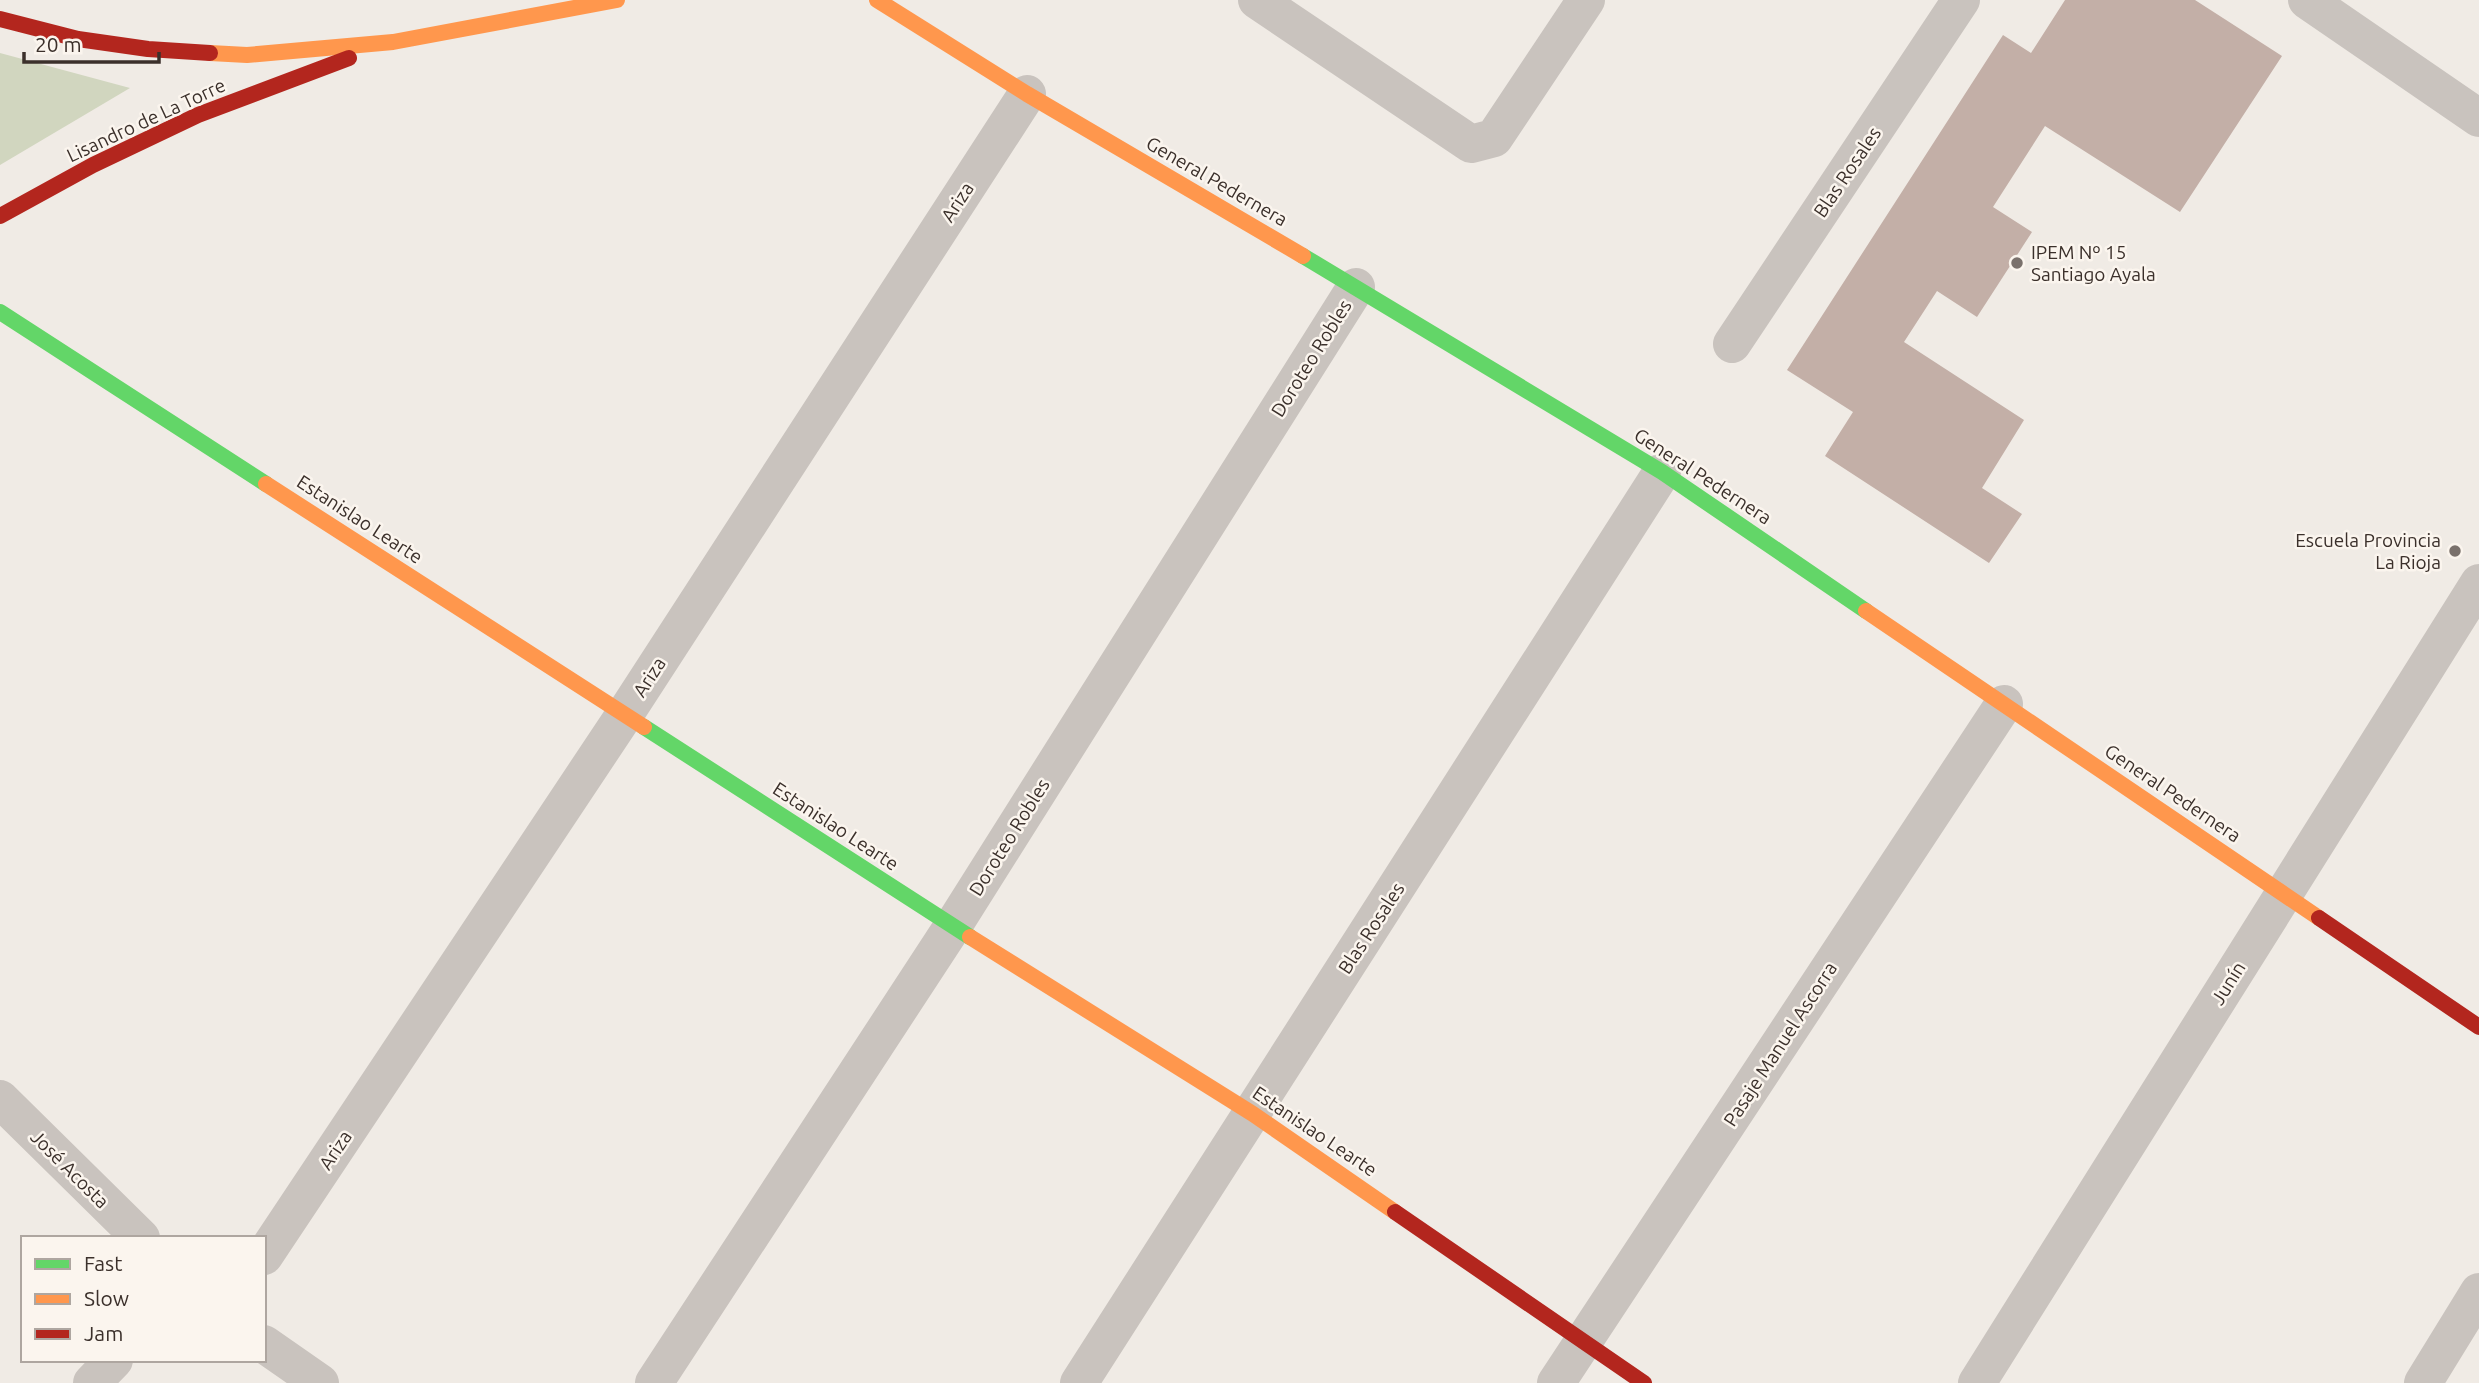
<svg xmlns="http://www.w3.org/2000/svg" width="2479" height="1383" font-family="Ubuntu,sans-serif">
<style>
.green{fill:#d1d6bf}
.building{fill:#c3afa7}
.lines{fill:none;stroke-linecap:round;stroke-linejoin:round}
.street{stroke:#c9c3be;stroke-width:38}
.fast{stroke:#63d668;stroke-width:16}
.slow{stroke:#ff974d;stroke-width:16}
.jam{stroke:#b3261e;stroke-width:16}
.poi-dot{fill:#7a716c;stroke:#fbf5ee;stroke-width:2.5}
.labels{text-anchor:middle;stroke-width:5;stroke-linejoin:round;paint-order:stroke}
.street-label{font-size:19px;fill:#3b302b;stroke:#fbf5ee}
.poi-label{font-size:19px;fill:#3b302b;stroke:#fbf5ee;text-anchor:start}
</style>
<rect width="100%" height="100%" fill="#f0ebe5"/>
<path class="green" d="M 0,53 L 130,88 L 0,165 Z"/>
<path class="building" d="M 2065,0 L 2195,0 L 2282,56 L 2180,212 L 2045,126 L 1993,207 L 2032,232 L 1977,317 L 1937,291 L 1904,342 L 2024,420 L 1982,488 L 2022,514 L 1989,563 L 1825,456 L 1853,412 L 1787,370 L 2003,35 L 2031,53 Z"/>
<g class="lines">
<g class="street">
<path d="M 1257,0 L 1471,144 L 1494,138 L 1586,0"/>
<path d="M 2307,0 L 2479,118"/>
<path d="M 1732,344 L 1961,0"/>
<path d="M 0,1099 L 141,1238"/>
<path d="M 264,1256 L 625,714 L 1027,94"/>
<path d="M 264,1344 L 320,1383"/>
<path d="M 92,1383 L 114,1360"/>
<path d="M 654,1383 L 953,926 L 1356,287"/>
<path d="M 1079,1383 L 1662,472"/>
<path d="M 1556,1383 L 2004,704"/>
<path d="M 1977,1383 L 2479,583"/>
<path d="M 2423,1383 L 2479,1292"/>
</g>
<g class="fast">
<path d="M 1303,256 L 1662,472 L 1866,611"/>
<path d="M 0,312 L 266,484"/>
<path d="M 644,727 L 970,937"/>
</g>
<g class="slow">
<path d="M 877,0 L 1027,94 L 1303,256"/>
<path d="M 210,53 L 247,55 L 393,42 L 617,0"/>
<path d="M 266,484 L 644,727"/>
<path d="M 1866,611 L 2319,918"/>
<path d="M 970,937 L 1253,1114 L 1395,1212"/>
</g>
<g class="jam">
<path d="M 0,19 L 78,39 L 148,49 L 210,53"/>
<path d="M 0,216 L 93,165 L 198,115 L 349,58"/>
<path d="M 2319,918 L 2479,1027"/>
<path d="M 1395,1212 L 1644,1383"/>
</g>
</g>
<g class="poi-dot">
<circle cx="2017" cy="263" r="7"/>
<circle cx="2455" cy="551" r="7"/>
</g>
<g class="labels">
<g class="street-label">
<text transform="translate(146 120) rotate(-25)" y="7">Lisandro de La Torre</text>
<text transform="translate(1847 172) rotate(-56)" y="7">Blas Rosales</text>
<text transform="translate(1217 181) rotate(30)" y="7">General Pedernera</text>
<text transform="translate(957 202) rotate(-57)" y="7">Ariza</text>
<text transform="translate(1311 358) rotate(-58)" y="7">Doroteo Robles</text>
<text transform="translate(1703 476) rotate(33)" y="7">General Pedernera</text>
<text transform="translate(360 519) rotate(33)" y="7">Estanislao Learte</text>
<text transform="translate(649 677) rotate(-57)" y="7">Ariza</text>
<text transform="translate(2173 793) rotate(34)" y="7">General Pedernera</text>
<text transform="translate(836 826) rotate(33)" y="7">Estanislao Learte</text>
<text transform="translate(1009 837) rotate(-58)" y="7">Doroteo Robles</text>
<text transform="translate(1371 928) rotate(-57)" y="7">Blas Rosales</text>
<text transform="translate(2228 983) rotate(-58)" y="7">Junín</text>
<text transform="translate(1780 1044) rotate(-57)" y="7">Pasaje Manuel Ascorra</text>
<text transform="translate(1315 1131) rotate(34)" y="7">Estanislao Learte</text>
<text transform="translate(335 1150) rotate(-56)" y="7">Ariza</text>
<text transform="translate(70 1169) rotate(45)" y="7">José Acosta</text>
</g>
<g class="poi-label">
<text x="2031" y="259">IPEM Nº 15<tspan x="2031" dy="22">Santiago Ayala</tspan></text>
<text x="2441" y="547" text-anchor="end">Escuela Provincia<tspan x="2441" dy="22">La Rioja</tspan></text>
</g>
</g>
<rect x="21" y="1236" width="245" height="126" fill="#fbf5ee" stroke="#aea6a0" stroke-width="2"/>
<rect x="35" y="1259" width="35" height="10" fill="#63d668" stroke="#aea6a0" stroke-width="2"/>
<text x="84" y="1271" font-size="21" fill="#3b302b">Fast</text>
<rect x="35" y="1294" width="35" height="10" fill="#ff974d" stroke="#aea6a0" stroke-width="2"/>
<text x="84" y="1306" font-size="21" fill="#3b302b">Slow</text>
<rect x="35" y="1329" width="35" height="10" fill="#b3261e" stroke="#aea6a0" stroke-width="2"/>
<text x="84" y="1341" font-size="21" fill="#3b302b">Jam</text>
<path d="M24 52v10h135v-10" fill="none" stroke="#3b302b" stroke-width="3.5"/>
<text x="35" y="52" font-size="21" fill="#3b302b" stroke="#fbf5ee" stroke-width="5" paint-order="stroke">20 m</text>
</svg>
